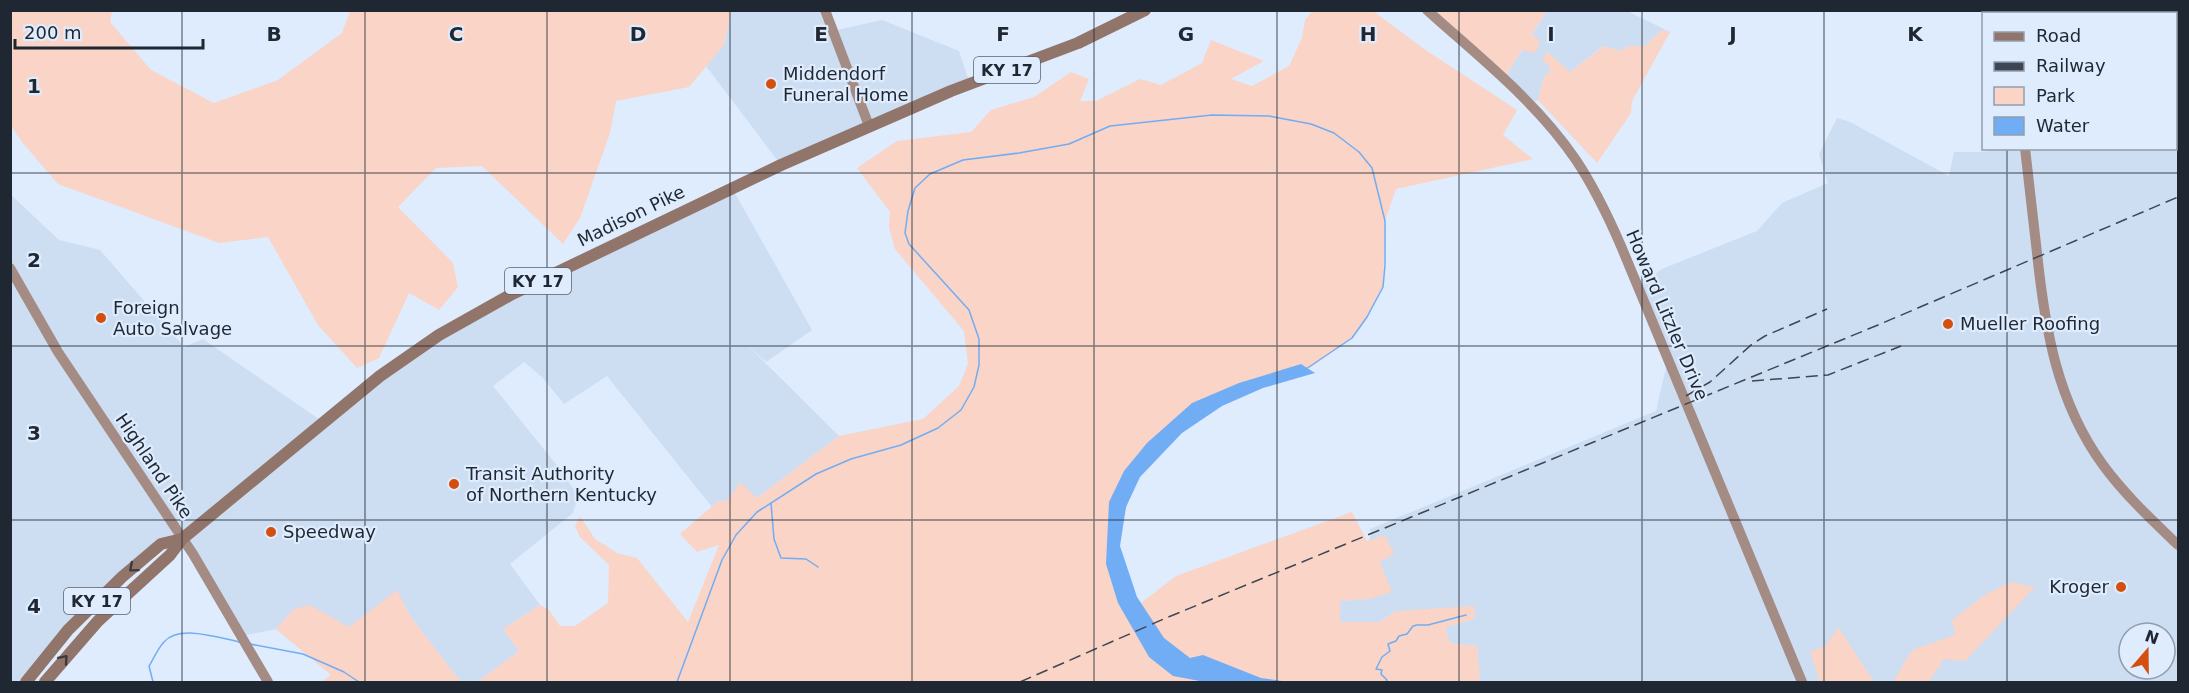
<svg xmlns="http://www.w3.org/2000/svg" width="2189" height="693" font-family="'DejaVu Sans',sans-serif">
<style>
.built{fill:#cdddf2;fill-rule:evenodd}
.green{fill:#f9d4c7}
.water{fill:#71adf4}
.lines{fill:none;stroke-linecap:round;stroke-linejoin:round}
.stream{stroke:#71adf4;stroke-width:1.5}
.secondary{stroke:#a48b83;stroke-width:10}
.primary{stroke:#92756a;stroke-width:12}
.rail{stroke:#3d4652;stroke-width:1.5;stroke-dasharray:12 6;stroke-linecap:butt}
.oneway{stroke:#3c3a40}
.grid{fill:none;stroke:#1f2732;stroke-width:1.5;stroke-opacity:0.55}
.poi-dot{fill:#d44f0e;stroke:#deecfe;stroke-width:2}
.labels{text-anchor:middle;stroke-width:4.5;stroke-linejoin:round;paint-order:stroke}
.shield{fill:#deecfe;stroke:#58626f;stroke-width:1.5}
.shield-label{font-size:16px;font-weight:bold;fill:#1f2732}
.poi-label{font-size:18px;fill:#1f2732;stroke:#deecfe;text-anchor:start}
.street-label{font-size:18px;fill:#1f2732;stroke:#deecfe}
.grid-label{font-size:20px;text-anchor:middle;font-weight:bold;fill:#1f2732;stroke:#deecfe;stroke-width:4.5;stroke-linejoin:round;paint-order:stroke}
</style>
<rect width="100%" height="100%" fill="#deecfe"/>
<g class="built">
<path d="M 731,11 L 825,11 L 833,31 L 882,20 L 959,51 L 970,84 L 781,165 L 706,66 L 724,45 Z"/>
<path d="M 1547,11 L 1627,11 L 1670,32 L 1662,30 L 1645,46 L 1628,46 L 1621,51 L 1603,46 L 1570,72 L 1551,69 L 1543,79 L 1538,100 L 1530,104 L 1504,79 Z"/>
<path d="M 2178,48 L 2178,682 L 1480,682 L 1477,646 L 1450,643 L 1445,628 L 1475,618 L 1396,611 L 1380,622 L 1340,622 L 1339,601 L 1369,599 L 1380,561 L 1393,554 L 1368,542 L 1371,535 L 1370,529 L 1656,411 L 1668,359 L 1638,287 L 1662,269 L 1757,231 L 1782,203 L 1828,183 L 1819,154 L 1837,118 L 1850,122 L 1949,176 L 1954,152 L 1979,152 L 2025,148 L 2176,148 L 2176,49 ZM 2129,633 L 2165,633 L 2165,669 L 2129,669 Z"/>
<path d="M 732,188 L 812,330 L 766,362 L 743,341 L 839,436 L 757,498 L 728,500 L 717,502 L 712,507 L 607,376 L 564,404 L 542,377 L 524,362 L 493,386 L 559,468 L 574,490 L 577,500 L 573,513 L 510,564 L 540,605 L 503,629 L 519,651 L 477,682 L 461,682 L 410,616 L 397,591 L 349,628 L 294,609 L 276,629 L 241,636 L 182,539 L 161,544 L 122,577 L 26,682 L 11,682 L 10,194 L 59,240 L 100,250 L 184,347 L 203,339 L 323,422 L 431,340 Z"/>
</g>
<g class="green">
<path d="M 1313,10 L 1373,11 L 1427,51 L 1517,110 L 1503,135 L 1533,159 L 1396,189 L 1385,221 L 1383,287 L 1367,317 L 1352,338 L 1310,368 L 1277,376 L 1201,411 L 1137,470 L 1115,549 L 1132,610 L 1176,576 L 1352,512 L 1367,541 L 1385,535 L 1394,554 L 1380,562 L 1392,592 L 1369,599 L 1340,601 L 1340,622 L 1380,622 L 1396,611 L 1474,606 L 1475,618 L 1445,628 L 1450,643 L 1477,646 L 1480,682 L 477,682 L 519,651 L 503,629 L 540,605 L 549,610 L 560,626 L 575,626 L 608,603 L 609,565 L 580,537 L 575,526 L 580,516 L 595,539 L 617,553 L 637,558 L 688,622 L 719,545 L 697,552 L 680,534 L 717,502 L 728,500 L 740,482 L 757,498 L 839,436 L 923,419 L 959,386 L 968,364 L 964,331 L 895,249 L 889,227 L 890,212 L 857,168 L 897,141 L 971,132 L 991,110 L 1034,97 L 1071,72 L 1089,79 L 1080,101 L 1096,101 L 1140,79 L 1161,85 L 1202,63 L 1211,40 L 1264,61 L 1231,79 L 1252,86 L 1289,66 L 1302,38 L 1305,20 Z"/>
<path d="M 10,11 L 112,11 L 110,22 L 151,70 L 214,103 L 278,80 L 342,33 L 350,11 L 731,11 L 724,45 L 689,87 L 616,101 L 610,133 L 580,218 L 563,244 L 482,166 L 436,168 L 398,207 L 453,263 L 458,287 L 439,310 L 409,293 L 379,358 L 357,368 L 318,325 L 268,237 L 219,243 L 58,184 L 22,142 L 11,126 Z"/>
<path d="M 1427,11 L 1547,11 L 1532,34 L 1540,41 L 1536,53 L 1522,50 L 1504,79 Z"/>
<path d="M 1662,30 L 1670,32 L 1632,101 L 1631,113 L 1597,163 L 1538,100 L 1543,79 L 1551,69 L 1542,59 L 1548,52 L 1570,72 L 1604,46 L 1621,51 L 1628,46 L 1645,46 Z"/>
<path d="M 2010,582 L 2035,587 L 1965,661 L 1944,659 L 1929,682 L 1893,682 L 1912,650 L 1955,635 L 1952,620 L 1983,596 Z"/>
<path d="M 397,590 L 410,616 L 461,682 L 321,682 L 331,675 L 276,629 L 294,609 L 310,605 L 349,627 Z"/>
<path d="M 1838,628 L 1839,628 L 1874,682 L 1820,682 L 1810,652 L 1825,646 Z"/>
</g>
<path class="water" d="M 1301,364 L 1315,373 L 1263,388 L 1222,406 L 1182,433 L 1140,477 L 1126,507 L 1120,546 L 1137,597 L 1164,638 L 1190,658 L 1203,655 L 1261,678 L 1289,682 L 1205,682 L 1173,676 L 1149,657 L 1118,603 L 1106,564 L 1109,502 L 1124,471 L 1147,443 L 1192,403 L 1239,383 Z"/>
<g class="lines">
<g class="stream">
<path d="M 771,503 L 774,539 L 781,558 L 806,559 L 818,567"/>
<path d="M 250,644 L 303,654 L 344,672 L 359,682"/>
<path d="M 153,682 L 149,666 C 154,658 158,648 164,642 C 179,624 220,638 240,642"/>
<path d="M 677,682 L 722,560 L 736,535 L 757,512 L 816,474 L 851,459 L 901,445 L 938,428 L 961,410 L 974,387 L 979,365 L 979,339 L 969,310 L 909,244 L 905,233 L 908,211 L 915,188 L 930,174 L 963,160 L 1019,153 L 1069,144 L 1110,126 L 1212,115 L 1269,116 L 1311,124 L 1334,133 L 1359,152 L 1372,168 L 1385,221 L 1385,265 L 1383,287 L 1367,317 L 1352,338 L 1306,369"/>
<path d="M 1386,682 L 1387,680 L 1381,674 L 1382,670 L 1376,669 L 1382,657 L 1390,651 L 1388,644 L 1396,641 L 1399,636 L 1407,634 L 1413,626 L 1417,625 L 1428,625 L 1466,615"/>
</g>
<g class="secondary">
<path d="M 825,10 L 869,126"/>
<path d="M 1427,10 C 1479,57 1537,102 1576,160 C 1594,187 1608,216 1621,246 L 1802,682"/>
<path d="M 2009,10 L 2009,14"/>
<path d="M 2025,148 C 2029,183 2033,218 2037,253 C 2045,329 2057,402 2103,465 C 2125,495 2152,520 2178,545"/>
<path d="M 10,268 L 58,352 L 193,554 L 268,682"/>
</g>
<g class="primary">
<path d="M 26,682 L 68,630 L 122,577 L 161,544 L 182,539"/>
<path d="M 45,682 L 98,621 L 170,555 L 182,539 L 380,376 L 439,335 L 512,294 L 781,165 L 951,91 L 1078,43 L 1145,10"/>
</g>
<g class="rail">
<path d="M 1752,381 L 1828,375 L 1901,346"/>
<path d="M 1686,396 L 1710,382 L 1751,345 L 1765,336 L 1827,309"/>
<path d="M 1020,682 L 1166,618 L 1878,325 L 2178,197"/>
</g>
</g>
<defs><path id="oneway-chevron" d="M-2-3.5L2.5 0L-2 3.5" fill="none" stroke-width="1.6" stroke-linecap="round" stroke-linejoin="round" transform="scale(1.5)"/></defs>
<g class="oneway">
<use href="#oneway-chevron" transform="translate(133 568) rotate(140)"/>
<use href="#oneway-chevron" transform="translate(64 659) rotate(-49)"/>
</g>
<path class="grid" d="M 182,10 L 182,682M 365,10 L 365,682M 547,10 L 547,682M 730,10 L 730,682M 912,10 L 912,682M 1094,10 L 1094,682M 1277,10 L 1277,682M 1459,10 L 1459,682M 1642,10 L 1642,682M 1824,10 L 1824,682M 2007,10 L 2007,14M 2007,148 L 2007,682M 10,173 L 2178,173M 10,346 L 2178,346M 10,520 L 2178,520"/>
<g class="poi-dot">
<circle cx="771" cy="84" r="6"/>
<circle cx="101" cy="318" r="6"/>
<circle cx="1948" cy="324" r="6"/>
<circle cx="454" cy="484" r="6"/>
<circle cx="271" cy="532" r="6"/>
<circle cx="2121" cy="587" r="6"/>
</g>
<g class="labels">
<g class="shield">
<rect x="974" y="57" width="66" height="26" rx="4.5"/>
<rect x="505" y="268" width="66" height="26" rx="4.5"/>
<rect x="64" y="588" width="66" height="26" rx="4.5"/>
</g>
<g class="shield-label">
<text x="1007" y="76">KY 17</text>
<text x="538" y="287">KY 17</text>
<text x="97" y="607">KY 17</text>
</g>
<g class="poi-label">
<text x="783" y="80">Middendorf<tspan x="783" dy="21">Funeral Home</tspan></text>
<text x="113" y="314">Foreign<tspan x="113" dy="21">Auto Salvage</tspan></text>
<text x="1960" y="330">Mueller Roofing</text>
<text x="466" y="480">Transit Authority<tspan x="466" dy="21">of Northern Kentucky</tspan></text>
<text x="283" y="538">Speedway</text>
<text x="2109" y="593" text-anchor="end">Kroger</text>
</g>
<g class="street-label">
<text transform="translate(631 216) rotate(-26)" y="6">Madison Pike</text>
<text transform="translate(1667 315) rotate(67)" y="6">Howard Litzler Drive</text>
<text transform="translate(154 466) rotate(56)" y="6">Highland Pike</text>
</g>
</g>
<g class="grid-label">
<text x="274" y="41">B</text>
<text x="456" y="41">C</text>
<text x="638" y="41">D</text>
<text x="821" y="41">E</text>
<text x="1003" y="41">F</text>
<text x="1186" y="41">G</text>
<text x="1368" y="41">H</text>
<text x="1551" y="41">I</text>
<text x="1733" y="41">J</text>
<text x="1915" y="41">K</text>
<text x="34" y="93">1</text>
<text x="34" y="267">2</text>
<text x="34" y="440">3</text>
<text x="34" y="613">4</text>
</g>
<rect width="2189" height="693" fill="none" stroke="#1f2732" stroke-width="24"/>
<rect x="1982" y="12" width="195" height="138" fill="#deecfe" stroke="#929dac" stroke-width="1.5"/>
<rect x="1994" y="32" width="30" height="9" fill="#92756a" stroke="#929dac" stroke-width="1.5"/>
<text x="2036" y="42" font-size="18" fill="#1f2732">Road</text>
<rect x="1994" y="62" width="30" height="9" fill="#3d4652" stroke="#929dac" stroke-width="1.5"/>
<text x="2036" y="72" font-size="18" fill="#1f2732">Railway</text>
<rect x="1994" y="87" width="30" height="18" fill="#f9d4c7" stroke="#929dac" stroke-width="1.5"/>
<text x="2036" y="102" font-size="18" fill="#1f2732">Park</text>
<rect x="1994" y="117" width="30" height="18" fill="#71adf4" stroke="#929dac" stroke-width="1.5"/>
<text x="2036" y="132" font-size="18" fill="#1f2732">Water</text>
<g transform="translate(2147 651) rotate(20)"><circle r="28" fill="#deecfe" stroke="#929dac" stroke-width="1.5"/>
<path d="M0-4.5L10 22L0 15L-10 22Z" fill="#d44f0e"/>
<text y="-9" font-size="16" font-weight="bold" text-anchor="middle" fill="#1f2732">N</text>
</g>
<path d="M15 39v9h188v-9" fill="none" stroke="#1f2732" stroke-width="3"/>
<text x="24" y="39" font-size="18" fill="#1f2732" stroke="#deecfe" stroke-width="4.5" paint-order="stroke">200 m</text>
</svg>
